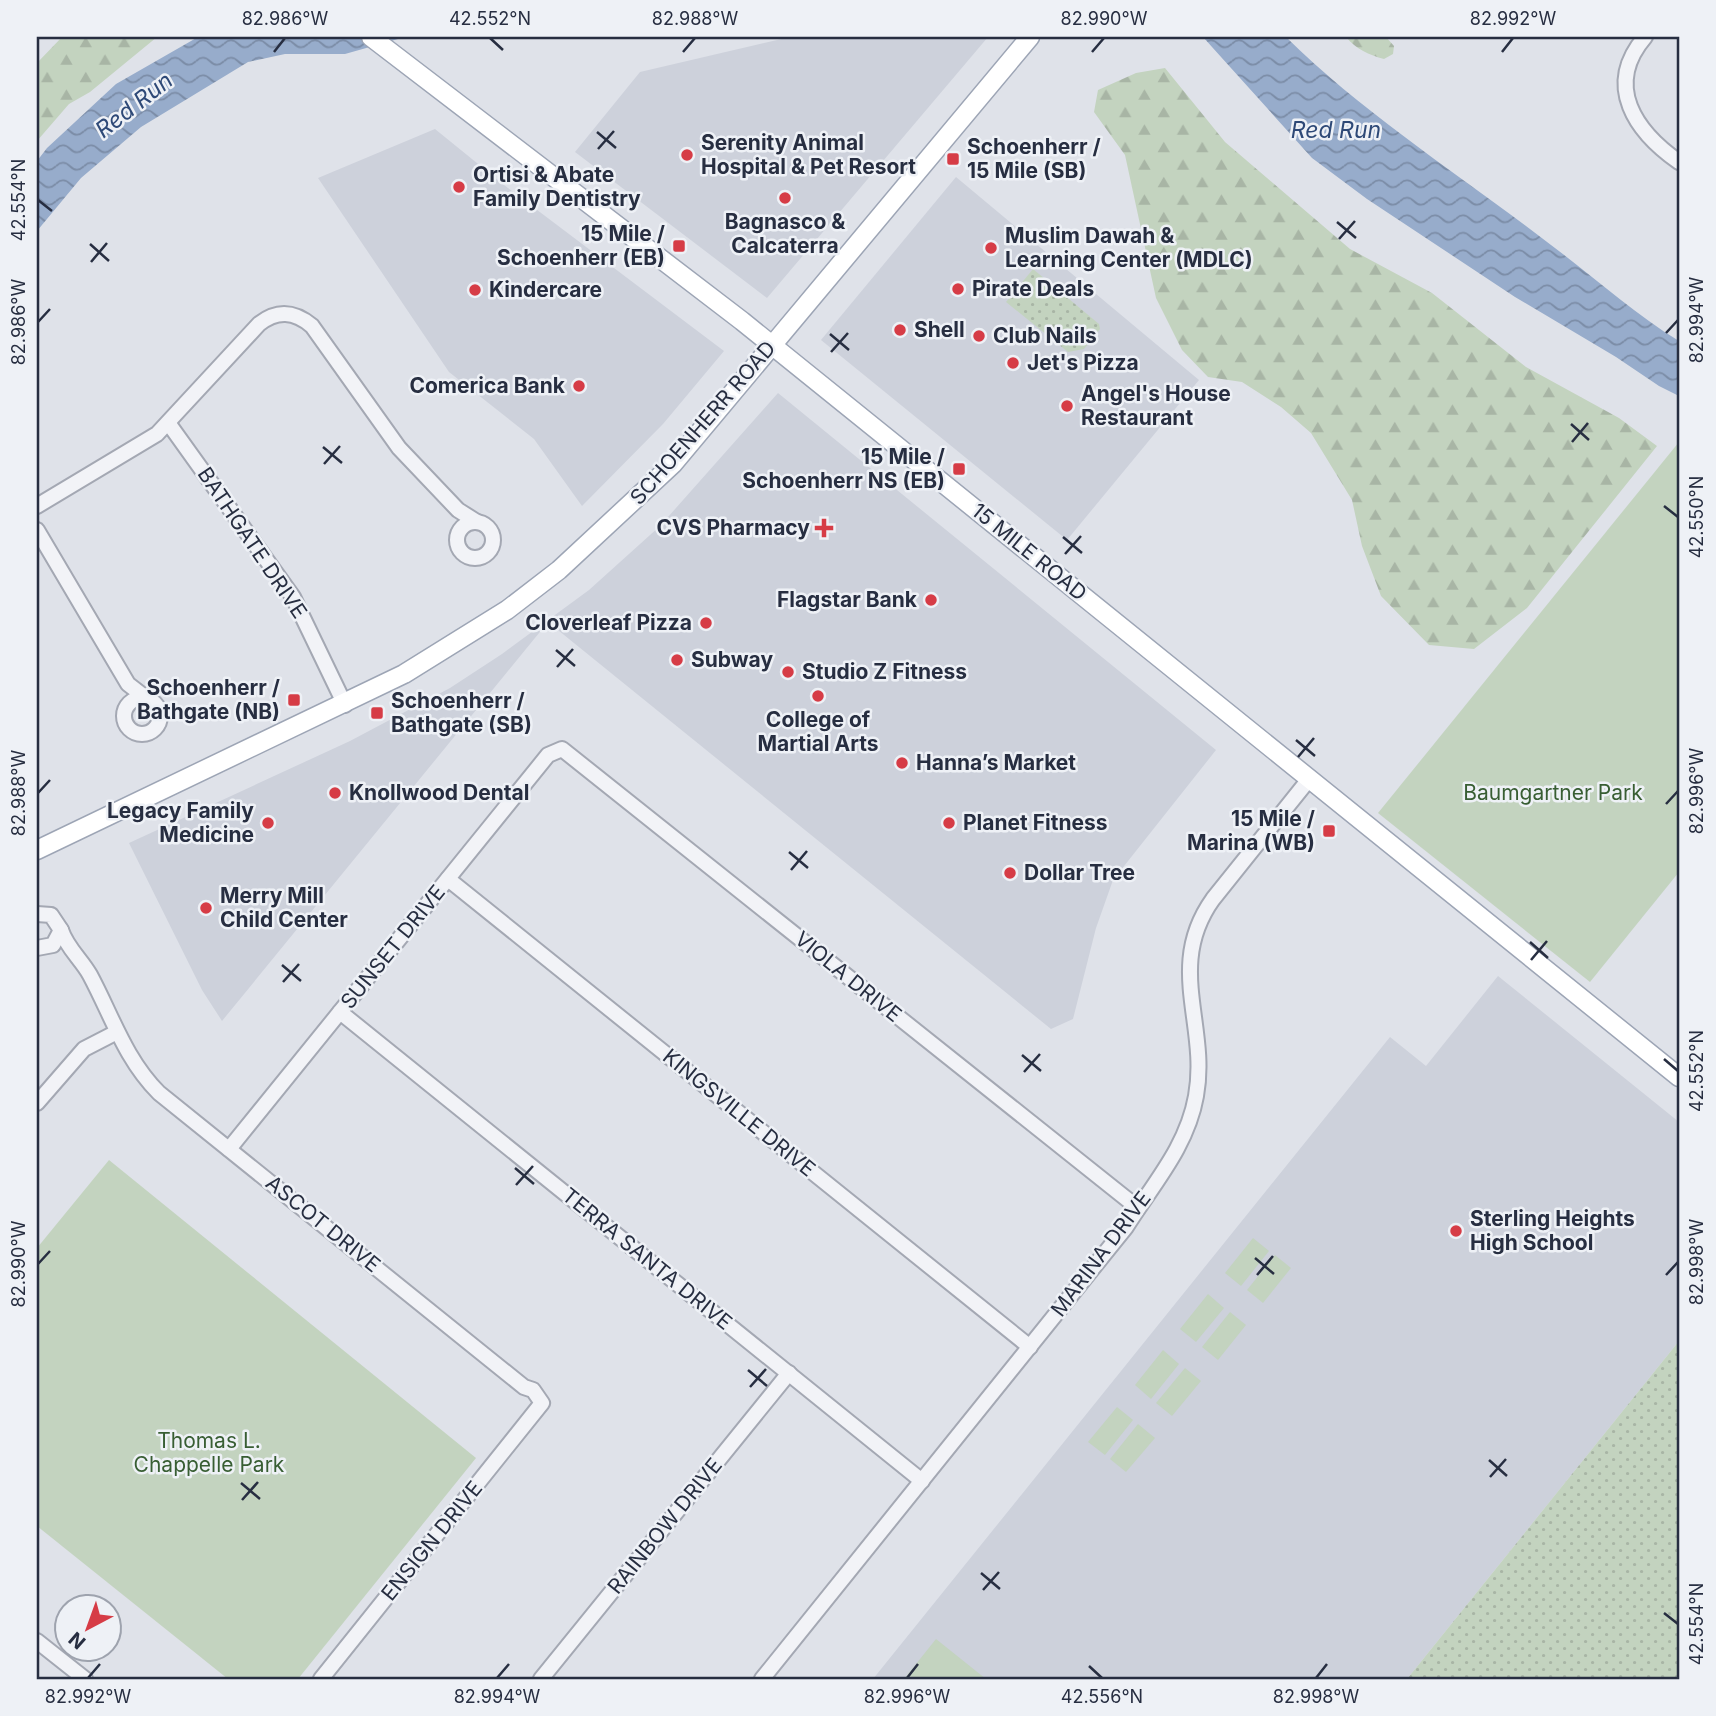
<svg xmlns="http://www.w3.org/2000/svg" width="1716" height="1716" font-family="Inter,sans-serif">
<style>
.built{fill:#cdd1db}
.grass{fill:url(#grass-dots)}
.forest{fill:url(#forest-firs)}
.park{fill:#c3d3bf}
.water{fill:url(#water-waves)}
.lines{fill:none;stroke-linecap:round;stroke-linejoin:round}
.minor-casing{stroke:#a4a8b3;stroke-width:18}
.major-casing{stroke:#9da5b5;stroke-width:21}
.minor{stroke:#f2f3f7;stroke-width:14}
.major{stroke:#fff;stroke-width:18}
.ticks{fill:none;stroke:#272e41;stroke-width:2.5}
.poi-dot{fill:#d63c46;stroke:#eef1f6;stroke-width:2.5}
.labels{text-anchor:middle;stroke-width:5;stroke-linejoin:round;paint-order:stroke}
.poi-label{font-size:21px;font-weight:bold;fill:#272e41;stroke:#eef1f6;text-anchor:start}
.street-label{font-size:21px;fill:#272e41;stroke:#eef1f6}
.park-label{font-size:21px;fill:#385e33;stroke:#eef1f6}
.water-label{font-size:23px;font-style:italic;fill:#2e4977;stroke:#eef1f6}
.neatline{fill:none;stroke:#272e41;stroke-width:2.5}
.ticks-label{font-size:18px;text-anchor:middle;fill:#272e41}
</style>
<defs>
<pattern id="grass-dots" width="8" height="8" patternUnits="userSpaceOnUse" patternTransform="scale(1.75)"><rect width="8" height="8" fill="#c3d3bf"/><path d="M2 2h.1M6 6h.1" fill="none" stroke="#a8b5a5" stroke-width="1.8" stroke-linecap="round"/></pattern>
<pattern id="forest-firs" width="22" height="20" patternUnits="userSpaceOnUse" patternTransform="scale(1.75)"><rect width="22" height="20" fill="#c3d3bf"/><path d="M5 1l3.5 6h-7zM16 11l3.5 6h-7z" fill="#a8b5a5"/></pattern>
<pattern id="water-waves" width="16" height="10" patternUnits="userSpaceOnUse" patternTransform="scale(1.75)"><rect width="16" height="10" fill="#97accb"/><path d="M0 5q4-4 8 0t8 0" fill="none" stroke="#7b8ca6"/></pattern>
</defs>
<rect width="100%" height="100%" fill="#dfe2e9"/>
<g class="built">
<path d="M 790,37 L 988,37 L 767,298 L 575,152 L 640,72 Z"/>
<path d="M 435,129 L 504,185 L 724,351 L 663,424 L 582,506 L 534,439 L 449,372 L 318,178 Z"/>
<path d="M 956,177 L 1199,380 L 1067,540 L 821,340 Z"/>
<path d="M 778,393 L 1216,750 L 1113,880 L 1096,928 L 1073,1019 L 1051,1029 L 548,622 L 222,1021 L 202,990 L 129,843 L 350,741 L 450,688 L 502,654 L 589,590 L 660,526 Z"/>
<path d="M 1498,976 L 1679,1122 L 1679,1341 L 1407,1679 L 873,1679 L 1390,1037 L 1426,1066 Z"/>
</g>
<g class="grass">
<path d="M 1033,269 L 1099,324 L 1100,329 L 1084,349 L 1068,352 L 1006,302 Z"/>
<path d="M 1679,1341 L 1679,1679 L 1407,1679 Z"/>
</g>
<g class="forest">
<path d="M 62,37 L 157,37 L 90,92 L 69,104 L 37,141 L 37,63 Z"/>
<path d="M 1346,37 L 1386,37 L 1394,46 L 1393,54 L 1384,59 C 1369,55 1356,49 1346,37 Z"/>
<path d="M 1165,68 L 1225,142 L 1350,249 L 1432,293 L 1526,367 L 1619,418 L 1657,446 L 1527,608 L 1474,649 L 1429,645 L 1381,596 L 1362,546 L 1352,500 L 1311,433 L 1281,407 L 1242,382 L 1208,377 L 1182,350 L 1156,298 L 1125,155 L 1094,112 L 1098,90 L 1136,73 Z"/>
</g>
<g class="park">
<path d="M 1679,442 L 1679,872 L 1590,982 L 1378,813 Z"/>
<path d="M 109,1160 L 476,1458 L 298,1679 L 228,1679 L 37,1526 L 37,1248 Z"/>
<path d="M 1253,1238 L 1269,1251 L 1241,1286 L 1225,1273 Z"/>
<path d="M 1275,1255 L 1291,1268 L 1263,1303 L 1247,1290 Z"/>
<path d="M 1208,1294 L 1224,1308 L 1196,1342 L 1180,1329 Z"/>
<path d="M 1230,1312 L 1246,1325 L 1218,1360 L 1202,1347 Z"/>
<path d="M 1163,1350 L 1179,1364 L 1151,1399 L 1135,1385 Z"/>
<path d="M 1185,1368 L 1201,1381 L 1172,1416 L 1156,1403 Z"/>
<path d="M 1117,1407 L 1133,1420 L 1105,1455 L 1088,1442 Z"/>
<path d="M 1138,1424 L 1155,1438 L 1126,1472 L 1110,1459 Z"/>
<path d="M 936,1639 L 986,1679 L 904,1679 Z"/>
</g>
<g class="water">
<path d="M 198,37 L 405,37 L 345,54 L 285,54 L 248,62 L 141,127 L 81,178 L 37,231 L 37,161 L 47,148 L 116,84 Z"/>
<path d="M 1203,37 L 1286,37 C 1366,116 1462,176 1551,245 C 1594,277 1633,313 1679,341 L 1679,396 L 1659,386 L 1616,357 L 1515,297 L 1367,199 L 1312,158 Z"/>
</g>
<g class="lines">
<g class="minor-casing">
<g id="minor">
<path d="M 1645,37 C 1603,86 1636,132 1679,162"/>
<path d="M 169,424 L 293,597 L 345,705"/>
<path d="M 37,506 L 157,434 L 259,324 C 277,310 294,311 312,326 L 399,448 L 458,510 L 477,522"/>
<circle cx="475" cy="540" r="18"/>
<path d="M 37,530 L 128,684 L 146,698"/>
<circle cx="142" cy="716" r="18"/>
<path d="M 448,879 L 1030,1347"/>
<path d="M 37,914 L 51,915 L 61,930 L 53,945 L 37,948"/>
<path d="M 61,930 C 67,948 81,959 90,975 C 112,1016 125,1059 159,1093 L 524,1387 L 533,1390 L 542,1403 L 321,1679"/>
<path d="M 340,1012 L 922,1481"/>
<path d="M 37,1103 L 84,1049 L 117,1032"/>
<path d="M 229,1149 L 548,755 L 562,749 L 1138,1208"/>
<path d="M 37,1641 L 85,1679"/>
<path d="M 541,1679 L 789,1373"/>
<path d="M 762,1679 L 1126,1227 C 1153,1184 1187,1147 1196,1096 C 1209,1025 1165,966 1213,899 L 1310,778"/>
</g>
</g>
<g class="major-casing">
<g id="major">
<path d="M 371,37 L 742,321 L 1679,1077"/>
<path d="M 37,850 L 404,674 L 507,610 L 559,570 L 673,464 L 1030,37"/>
</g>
</g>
<use href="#minor" class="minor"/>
<use href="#major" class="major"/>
</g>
<path class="ticks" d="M 490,38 L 503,50M 274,52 L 285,38M 683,52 L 695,38M 1092,52 L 1104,38M 1502,52 L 1513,38M 597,132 L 616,148M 598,149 L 614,131M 38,200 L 52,211M 1337,222 L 1356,238M 1339,239 L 1355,221M 90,244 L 109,261M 91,262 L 107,243M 38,322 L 50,309M 1666,333 L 1678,320M 830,334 L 849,350M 831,352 L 848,333M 1571,424 L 1589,440M 1572,442 L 1588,423M 323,447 L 342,463M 324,464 L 340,446M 1664,506 L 1678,517M 1063,537 L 1082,553M 1065,554 L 1081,536M 556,650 L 575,666M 557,667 L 573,649M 1296,740 L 1315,756M 1298,757 L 1314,738M 38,793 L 50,780M 1666,804 L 1678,791M 789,852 L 808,868M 791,870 L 807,851M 1530,942 L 1548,958M 1531,960 L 1547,941M 282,965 L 301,981M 283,982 L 299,964M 1022,1055 L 1041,1071M 1664,1059 L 1678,1071M 1024,1072 L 1040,1054M 515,1168 L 534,1184M 516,1185 L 533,1166M 1255,1258 L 1274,1274M 38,1264 L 50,1251M 1257,1275 L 1273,1256M 1666,1275 L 1678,1262M 748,1370 L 767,1386M 750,1387 L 766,1369M 1489,1460 L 1507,1476M 1490,1477 L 1506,1459M 241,1483 L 260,1499M 242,1500 L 258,1482M 981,1573 L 1000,1589M 983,1590 L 999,1572M 1664,1613 L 1678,1624M 1089,1666 L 1102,1678M 88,1678 L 100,1664M 497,1678 L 509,1664M 907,1678 L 918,1664M 1316,1678 L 1327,1664"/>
<g class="poi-dot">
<circle cx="687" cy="155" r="7"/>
<rect x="946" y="152" width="14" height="14" rx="3.5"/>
<circle cx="459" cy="187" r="7"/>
<circle cx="785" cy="198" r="7"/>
<rect x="672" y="239" width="14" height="14" rx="3.5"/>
<circle cx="991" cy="248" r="7"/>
<circle cx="958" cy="289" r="7"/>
<circle cx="475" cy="290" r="7"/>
<circle cx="900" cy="330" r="7"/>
<circle cx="979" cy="336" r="7"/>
<circle cx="1013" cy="363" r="7"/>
<circle cx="579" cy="386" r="7"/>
<circle cx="1067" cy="406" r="7"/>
<rect x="952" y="462" width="14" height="14" rx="3.5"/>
<path d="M820.5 517.5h7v7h7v7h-7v7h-7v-7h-7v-7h7z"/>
<circle cx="931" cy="600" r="7"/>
<circle cx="706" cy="623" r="7"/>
<circle cx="677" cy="660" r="7"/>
<circle cx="788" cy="672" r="7"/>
<circle cx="818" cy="696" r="7"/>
<rect x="287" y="693" width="14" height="14" rx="3.5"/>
<rect x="370" y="706" width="14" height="14" rx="3.5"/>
<circle cx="902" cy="763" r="7"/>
<circle cx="335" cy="793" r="7"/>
<circle cx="268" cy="823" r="7"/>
<circle cx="949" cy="823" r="7"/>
<rect x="1322" y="824" width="14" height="14" rx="3.5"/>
<circle cx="1010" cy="873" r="7"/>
<circle cx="206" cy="908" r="7"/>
<circle cx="1456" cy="1231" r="7"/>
</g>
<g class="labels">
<g class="poi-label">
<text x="701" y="150">Serenity Animal<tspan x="701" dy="24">Hospital &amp; Pet Resort</tspan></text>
<text x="967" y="154">Schoenherr /<tspan x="967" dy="24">15 Mile (SB)</tspan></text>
<text x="473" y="182">Ortisi &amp; Abate<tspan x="473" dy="24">Family Dentistry</tspan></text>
<text x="785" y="229" text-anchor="middle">Bagnasco &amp;<tspan x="785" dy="24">Calcaterra</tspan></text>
<text x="665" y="241" text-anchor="end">15 Mile /<tspan x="665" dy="24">Schoenherr (EB)</tspan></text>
<text x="1005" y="243">Muslim Dawah &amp;<tspan x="1005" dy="24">Learning Center (MDLC)</tspan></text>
<text x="972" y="296">Pirate Deals</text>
<text x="489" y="297">Kindercare</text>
<text x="914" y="337">Shell</text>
<text x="993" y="343">Club Nails</text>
<text x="1027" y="370">Jet's Pizza</text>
<text x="565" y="393" text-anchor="end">Comerica Bank</text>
<text x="1081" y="401">Angel's House<tspan x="1081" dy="24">Restaurant</tspan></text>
<text x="945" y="464" text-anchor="end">15 Mile /<tspan x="945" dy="24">Schoenherr NS (EB)</tspan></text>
<text x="810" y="535" text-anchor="end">CVS Pharmacy</text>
<text x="917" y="607" text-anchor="end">Flagstar Bank</text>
<text x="692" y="630" text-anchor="end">Cloverleaf Pizza</text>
<text x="691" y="667">Subway</text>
<text x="802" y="679">Studio Z Fitness</text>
<text x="280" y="695" text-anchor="end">Schoenherr /<tspan x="280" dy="24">Bathgate (NB)</tspan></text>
<text x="391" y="708">Schoenherr /<tspan x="391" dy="24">Bathgate (SB)</tspan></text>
<text x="818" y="727" text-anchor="middle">College of<tspan x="818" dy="24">Martial Arts</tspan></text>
<text x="916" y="770">Hanna’s Market</text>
<text x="349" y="800">Knollwood Dental</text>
<text x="254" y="818" text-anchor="end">Legacy Family<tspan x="254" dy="24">Medicine</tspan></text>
<text x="1315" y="826" text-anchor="end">15 Mile /<tspan x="1315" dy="24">Marina (WB)</tspan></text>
<text x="963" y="830">Planet Fitness</text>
<text x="1024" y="880">Dollar Tree</text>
<text x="220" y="903">Merry Mill<tspan x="220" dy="24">Child Center</tspan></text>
<text x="1470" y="1226">Sterling Heights<tspan x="1470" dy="24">High School</tspan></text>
</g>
<g class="street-label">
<text transform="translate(703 423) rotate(-49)" y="7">SCHOENHERR ROAD</text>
<text transform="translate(252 543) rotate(56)" y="7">BATHGATE DRIVE</text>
<text transform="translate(1029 552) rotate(39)" y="7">15 MILE ROAD</text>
<text transform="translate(393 947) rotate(-51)" y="7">SUNSET DRIVE</text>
<text transform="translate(848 977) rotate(39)" y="7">VIOLA DRIVE</text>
<text transform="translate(739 1113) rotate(39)" y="7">KINGSVILLE DRIVE</text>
<text transform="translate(323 1224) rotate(39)" y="7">ASCOT DRIVE</text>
<text transform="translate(1101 1254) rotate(-53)" y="7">MARINA DRIVE</text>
<text transform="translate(647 1259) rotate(39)" y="7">TERRA SANTA DRIVE</text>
<text transform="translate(665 1526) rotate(-51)" y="7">RAINBOW DRIVE</text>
<text transform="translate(432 1541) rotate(-51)" y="7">ENSIGN DRIVE</text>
</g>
<g class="park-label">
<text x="1553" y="800">Baumgartner Park</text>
<text x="209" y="1448">Thomas L.<tspan x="209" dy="24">Chappelle Park</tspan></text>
</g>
<g class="water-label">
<text transform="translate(134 105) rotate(-38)" y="8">Red Run</text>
<text x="1336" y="138">Red Run</text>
</g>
</g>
<rect width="1716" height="1716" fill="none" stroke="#eef1f6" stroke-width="77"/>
<g transform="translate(88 1628) rotate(221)"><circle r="33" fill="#eef1f6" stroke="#9ea3ae" stroke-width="2"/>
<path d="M0-5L12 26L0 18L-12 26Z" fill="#d63c46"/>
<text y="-10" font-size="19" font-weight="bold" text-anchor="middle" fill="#272e41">N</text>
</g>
<rect x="38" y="38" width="1640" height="1640" class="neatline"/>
<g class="ticks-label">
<text x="285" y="25">82.986°W</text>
<text x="490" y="25">42.552°N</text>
<text x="695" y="25">82.988°W</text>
<text x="1104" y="25">82.990°W</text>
<text x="1513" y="25">82.992°W</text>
<text transform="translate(19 200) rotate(-90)" y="6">42.554°N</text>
<text transform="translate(1697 320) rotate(-90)" y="6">82.994°W</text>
<text transform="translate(19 322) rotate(-90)" y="6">82.986°W</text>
<text transform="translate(1697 517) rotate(-90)" y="6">42.550°N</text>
<text transform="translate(1697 791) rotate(-90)" y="6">82.996°W</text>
<text transform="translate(19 793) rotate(-90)" y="6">82.988°W</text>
<text transform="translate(1697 1071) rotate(-90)" y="6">42.552°N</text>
<text transform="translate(1697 1262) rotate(-90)" y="6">82.998°W</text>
<text transform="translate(19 1264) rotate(-90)" y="6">82.990°W</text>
<text transform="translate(1697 1624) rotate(-90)" y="6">42.554°N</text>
<text x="88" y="1703">82.992°W</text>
<text x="497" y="1703">82.994°W</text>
<text x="907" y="1703">82.996°W</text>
<text x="1102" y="1703">42.556°N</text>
<text x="1316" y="1703">82.998°W</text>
</g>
</svg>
